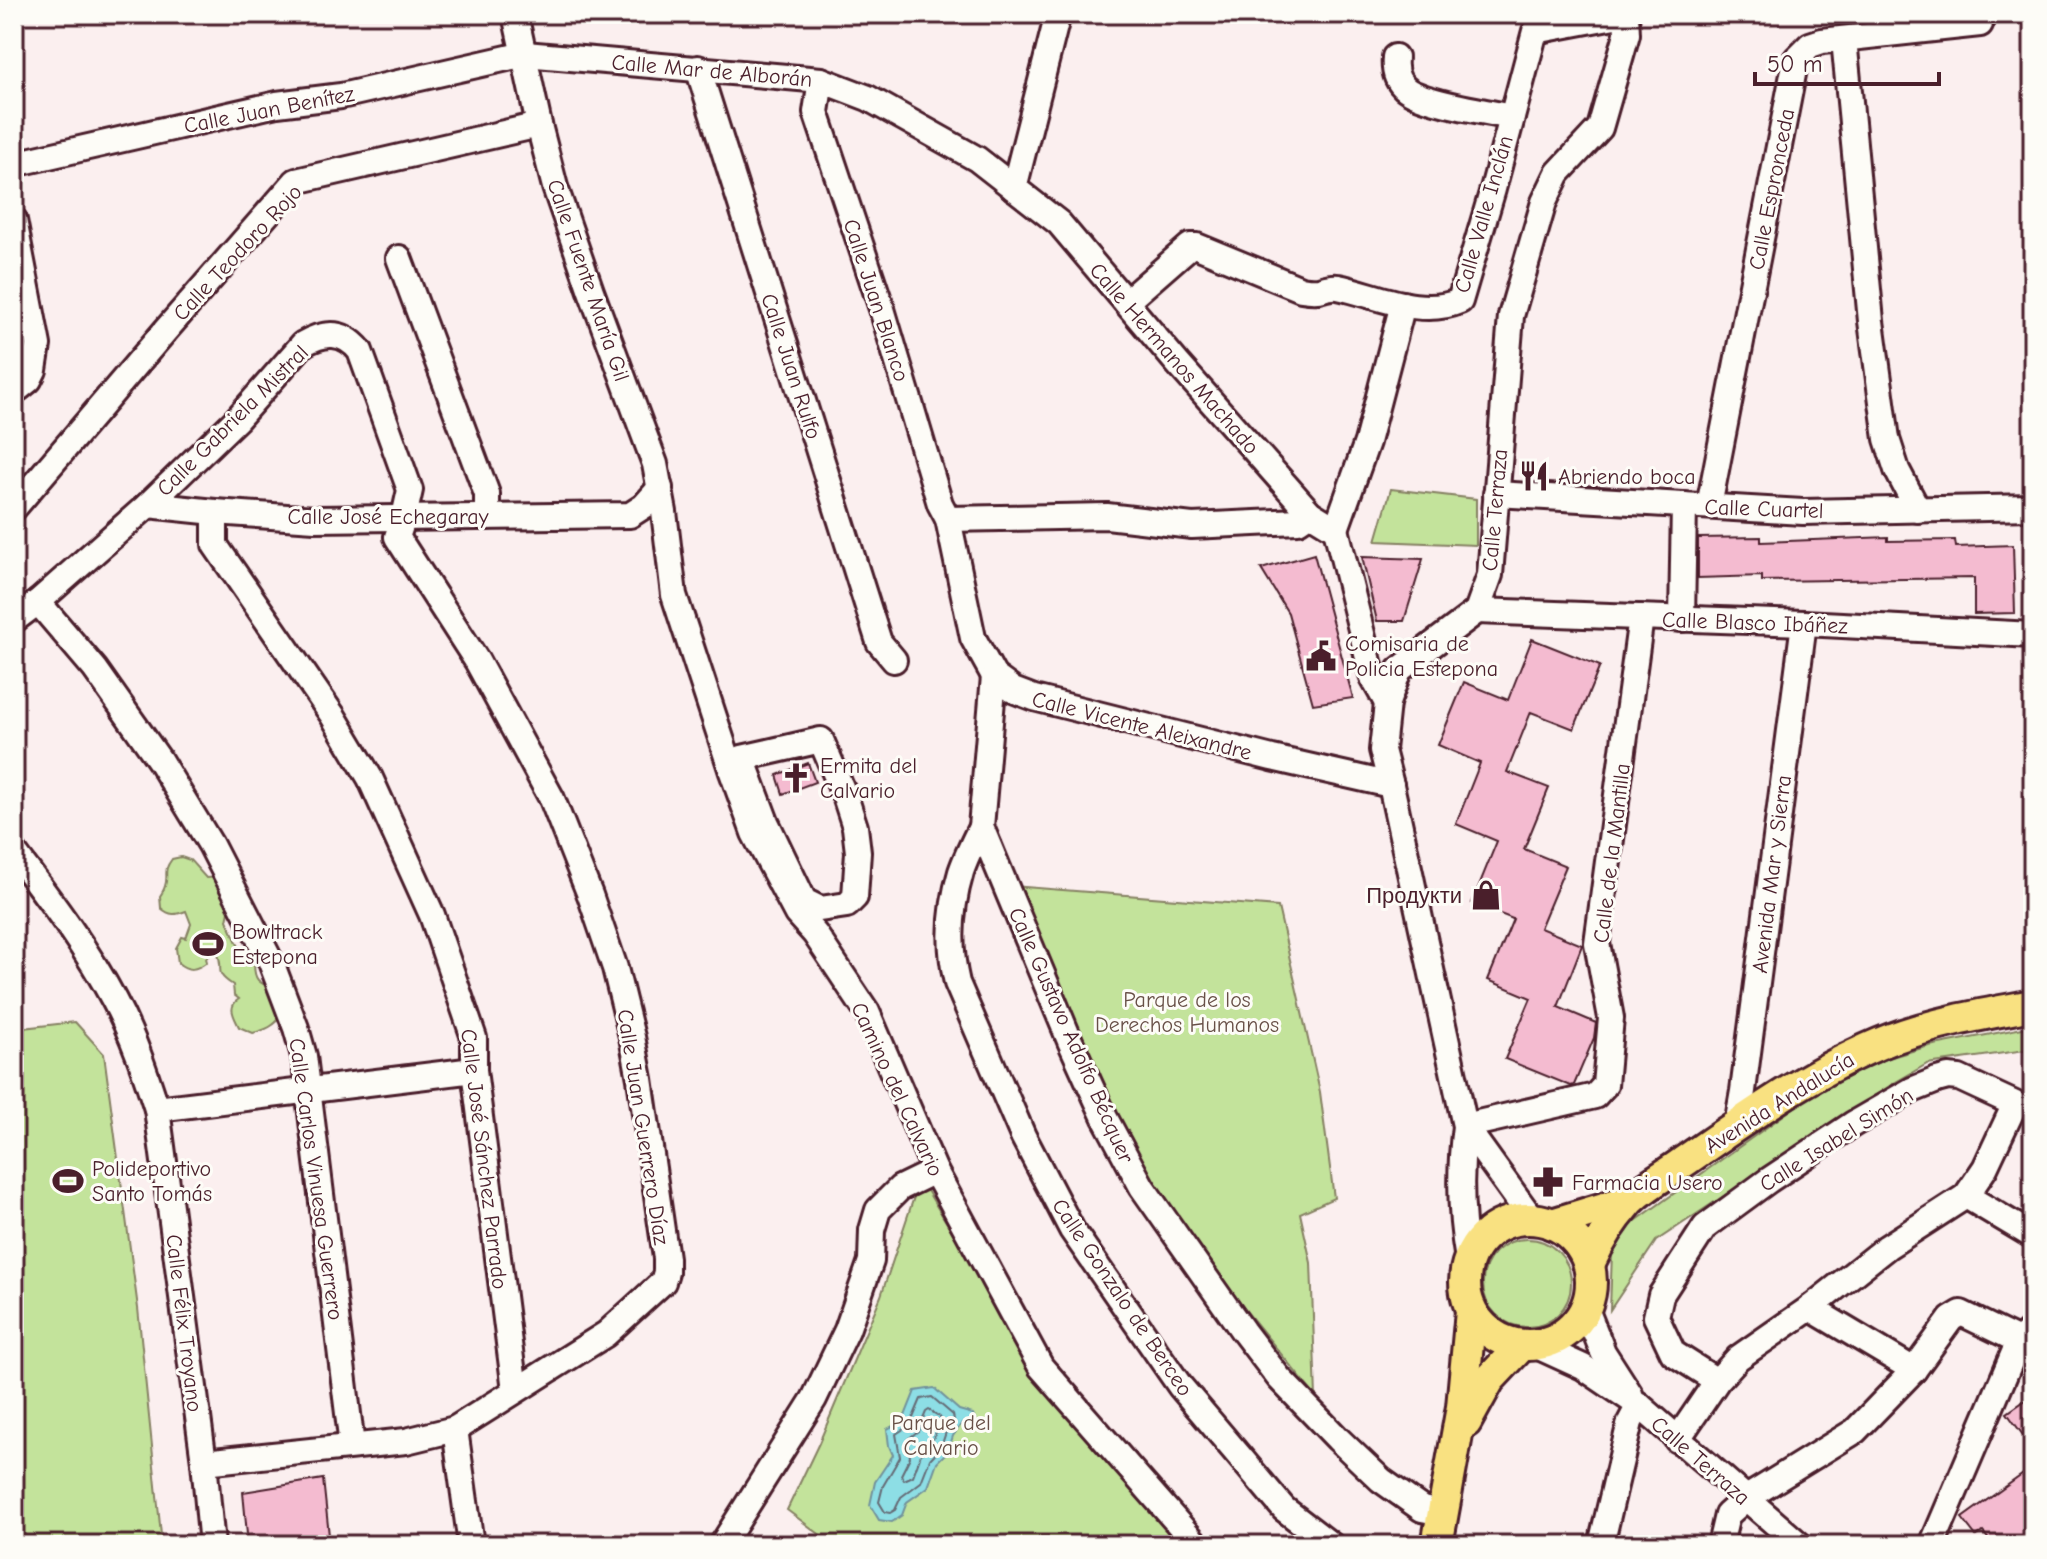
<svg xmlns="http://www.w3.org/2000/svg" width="2047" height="1559" font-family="'Comic Neue',sans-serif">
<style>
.green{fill:#c3e39b;stroke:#868163;stroke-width:2}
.water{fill:#8ddee5;stroke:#72929b;stroke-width:2}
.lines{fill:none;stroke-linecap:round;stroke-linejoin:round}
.shore{stroke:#656b75;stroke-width:2}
.building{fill:#f4bbd0;stroke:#4a1f2b;stroke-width:2}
.minor-casing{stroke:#4a1f2b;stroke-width:30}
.major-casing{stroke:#4a1f2b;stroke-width:36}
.minor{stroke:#fdfcf7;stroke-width:24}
.major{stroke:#f9e181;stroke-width:30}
.labels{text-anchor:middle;stroke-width:6;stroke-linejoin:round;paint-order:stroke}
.street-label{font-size:22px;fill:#4a1f2b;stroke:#fdfcf7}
.poi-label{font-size:22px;fill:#4a1f2b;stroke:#fdfcf7;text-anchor:start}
.park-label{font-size:22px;fill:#685047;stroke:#fdfcf7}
</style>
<rect width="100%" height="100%" fill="#fbefef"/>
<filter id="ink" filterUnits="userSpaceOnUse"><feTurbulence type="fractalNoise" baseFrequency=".0125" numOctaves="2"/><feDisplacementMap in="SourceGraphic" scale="16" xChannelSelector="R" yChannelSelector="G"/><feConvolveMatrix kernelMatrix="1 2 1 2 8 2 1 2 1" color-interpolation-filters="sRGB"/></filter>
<g filter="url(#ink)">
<g class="green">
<path d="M 1391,489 L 1476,499 L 1476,545 L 1376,541 Z"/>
<path d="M 181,857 L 190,860 L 206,878 L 218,877 L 231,902 L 227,920 L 239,947 C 264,950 248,969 258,980 C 262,984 267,986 271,987 L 281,1015 C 276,1026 265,1030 253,1033 L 239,1027 C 234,1016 227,1007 239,999 L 234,995 L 233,985 C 211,971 226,969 217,953 L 214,953 L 206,958 L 207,962 C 196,970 189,972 178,963 L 176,948 L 182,937 L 186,938 L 191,924 L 186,911 C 176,915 170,916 161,908 L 160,896 C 162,893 164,890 165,886 C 169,874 162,872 172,859 Z"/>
<path d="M 1012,886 L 1278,907 L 1320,1092 L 1334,1198 L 1300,1213 L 1311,1263 L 1316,1397 L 1186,1237 L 1100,1098 Z"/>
<path d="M 75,1022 L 104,1054 L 138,1308 L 162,1545 L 14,1545 L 14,1029 Z"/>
<path d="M 2033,1026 L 2033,1049 L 1927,1064 L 1894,1083 L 1656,1241 L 1610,1310 L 1612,1252 L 1623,1230 L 1823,1087 L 1885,1059 L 1929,1046 Z"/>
<path d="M 920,1179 L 976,1271 L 1039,1384 L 1190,1545 L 834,1545 L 787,1510 L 819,1443 L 881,1296 Z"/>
<circle cx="1527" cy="1283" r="44"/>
</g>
<path class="water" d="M 934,1388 L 959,1410 L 973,1414 L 976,1421 L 962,1423 L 953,1436 L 948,1451 L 937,1462 L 928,1487 L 907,1502 L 902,1515 L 892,1522 L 879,1520 L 870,1505 L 875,1482 L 893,1455 L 889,1446 L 887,1429 L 903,1421 L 915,1391 Z"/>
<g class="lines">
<g class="shore">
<path d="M 932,1397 L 953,1415 L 954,1420 L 946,1432 L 941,1447 L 930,1459 L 921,1482 L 901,1497 L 895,1510 L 890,1513 L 885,1512 L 879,1502 L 883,1486 L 900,1457 L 896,1434 L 910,1425 L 921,1399 Z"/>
<path d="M 929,1410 L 940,1417 L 941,1421 L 932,1441 L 921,1454 L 913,1476 L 904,1480 L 901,1475 L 910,1457 L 907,1440 L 918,1431 L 926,1412 Z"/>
</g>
</g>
<g class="building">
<path d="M 1761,537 L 1761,542 L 1888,537 L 1888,541 L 1955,540 L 1956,547 L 2013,545 L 2015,613 L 1974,614 L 1974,578 L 1762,581 L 1762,576 L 1698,578 L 1698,538 Z"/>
<path d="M 1314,554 L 1353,698 L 1313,704 L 1288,613 L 1261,569 Z"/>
<path d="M 1362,557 L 1423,559 L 1404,621 L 1377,621 Z"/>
<path d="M 1532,639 L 1600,666 L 1574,729 L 1531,712 L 1507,772 L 1549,788 L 1524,849 L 1566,866 L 1540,928 L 1582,945 L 1558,1007 L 1596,1023 L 1594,1038 L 1574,1085 L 1571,1086 L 1505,1059 L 1531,998 L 1488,980 L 1513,919 L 1472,903 L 1497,841 L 1456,824 L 1480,763 L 1438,745 L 1464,682 L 1508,700 Z"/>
<path d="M 808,763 L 815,782 L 783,794 L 777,775 Z"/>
<path d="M 2033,1395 L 2033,1449 L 2007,1413 Z"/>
<path d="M 2033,1467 L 2033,1533 L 2017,1545 L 1993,1545 L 1983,1532 L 1976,1536 L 1962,1518 Z"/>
<path d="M 323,1479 L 330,1545 L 248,1545 L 243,1492 Z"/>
</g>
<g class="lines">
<g class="minor-casing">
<g id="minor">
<path d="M 515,14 L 539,125 L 555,187 L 591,291 L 655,464 L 664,512 L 674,595 L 732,772 L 754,833 L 797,914 L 815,934 L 867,1012 L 935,1171 L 1041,1367 L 1197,1545"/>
<path d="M 1844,39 L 1871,321 L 1887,439 L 1897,470 L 1918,510"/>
<path d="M 1395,57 C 1394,67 1395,78 1403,86 C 1416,102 1489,112 1512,117"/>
<path d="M 698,68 L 879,642 L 894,660"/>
<path d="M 821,80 L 816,112 L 882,309 L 940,504 L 948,519 L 973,638 L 994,676 L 1013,690 L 1034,698 L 1272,758 L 1391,785"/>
<path d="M 14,164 L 277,104 L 341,96 L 525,54 L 821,80 L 868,98 L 977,159 L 1059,223 L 1178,364 L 1310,513 L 1336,529"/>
<path d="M 1014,188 L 1058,14"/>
<path d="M 14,220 L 38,345 L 34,370 L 29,380 L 19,388 L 14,390"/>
<path d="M 399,258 L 487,494 L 487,517"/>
<path d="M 1126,302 L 1190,246 L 1197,246 L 1301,289 C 1307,290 1313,291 1319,290 C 1326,288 1331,286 1338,287 C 1377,295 1420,318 1460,301 L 1493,189 L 1535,31 L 1625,14"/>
<path d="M 1496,494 L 1803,512 L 2033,507"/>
<path d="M 148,505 L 215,512 L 315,519 L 630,515 L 644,506 L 660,488"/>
<path d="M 1709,506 L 1796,59 L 1810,45 L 1822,41 L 1980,24"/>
<path d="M 14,508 L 165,331 L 296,181 L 539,125"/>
<path d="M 215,512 L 215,545 L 333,716 L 370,778 L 432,915 L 474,1038 L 474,1070 L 515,1390"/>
<path d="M 948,519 L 1107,516 L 1192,526 L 1298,521 L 1310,513"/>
<path d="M 1336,529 L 1367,442 L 1403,304"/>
<path d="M 1336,529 L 1373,678 L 1387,703"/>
<path d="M 38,602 L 95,669 L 160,761 L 211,845 L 271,962 L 296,1028 L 304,1056 L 352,1446"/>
<path d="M 1477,611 L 1804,623 L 2033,635"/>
<path d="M 1682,619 L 1684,505"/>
<path d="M 14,620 L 38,602 L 148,505 L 237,419 L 303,344 C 324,332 343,330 360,351 L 410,490 L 404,517 L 397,537 L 477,661 L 552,799 L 590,895 L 615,968 L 632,1037 L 640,1079 L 666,1258 L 666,1272 L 663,1282 L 606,1334 L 455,1429 L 406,1441 L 204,1462"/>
<path d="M 994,676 L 981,827 L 1070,1041 L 1105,1118 L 1142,1187 L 1243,1331 L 1279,1378 L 1338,1439 L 1381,1480 L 1422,1509 L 1443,1513"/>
<path d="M 821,740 L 846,799 L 855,827 L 858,852 L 855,897 L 847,905 L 820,909 L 804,901 L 766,822 L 742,758 Z"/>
<path d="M 981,827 C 974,841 966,857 961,872 C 950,909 948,946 957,983 L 1023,1136 L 1072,1230 L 1180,1386 L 1284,1509 L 1331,1545"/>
<path d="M 14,852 C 50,900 86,947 114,1000 C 133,1035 145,1072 157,1109 L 204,1462 L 212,1545"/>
<path d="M 157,1109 L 474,1070"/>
<path d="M 1737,1125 L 1743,1091 L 1804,623"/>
<path d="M 1465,1126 L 1595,1096 L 1605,1085 L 1611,1018 L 1597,943 L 1641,617"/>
<path d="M 1465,1126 L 1532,1219"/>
<path d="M 1966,1196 L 2033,1236"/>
<path d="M 1468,1260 C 1460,1215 1459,1171 1465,1126 L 1391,785 L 1382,750 L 1387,703 L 1399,670 L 1477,611 L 1490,575 L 1511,316 L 1544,202 L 1558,173 L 1600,128 L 1627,34 L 1626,14"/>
<path d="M 1810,1308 L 1914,1370"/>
<path d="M 1586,1309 L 1603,1352 L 1630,1394"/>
<path d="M 1537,1346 L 1583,1367 L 1639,1405 L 1800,1545"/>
<path d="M 455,1429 L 471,1545"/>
<path d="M 1677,1440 L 1717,1381 L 1738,1358 L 1810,1308 L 1887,1247 L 1966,1196 L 1985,1168 L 2015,1104 L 1959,1078 L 1948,1077 L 1937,1080 L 1912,1090 L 1853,1124 L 1769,1180 L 1705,1227 L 1661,1295 L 1656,1317 L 1673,1353 L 1717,1381"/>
<path d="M 722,1545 L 814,1399 L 847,1330 L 871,1261 L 872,1230 L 878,1210 L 900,1188 L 935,1171"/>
<path d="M 1601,1545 L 1630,1422 L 1639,1405"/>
<path d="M 1720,1545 L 1727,1515 L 1745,1499 L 1855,1431 L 1914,1370 L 1951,1319 L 1961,1313 L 2019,1341"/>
<path d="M 1932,1545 L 2019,1341 L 2033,1329"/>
</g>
</g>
<g class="major-casing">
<g id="major">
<circle cx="1528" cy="1282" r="63"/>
<path d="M 1552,1224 L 1630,1200"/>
<path d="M 1589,1264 C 1599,1242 1612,1221 1628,1203 C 1641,1188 1666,1175 1682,1163 C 1748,1117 1816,1068 1891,1039 C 1937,1022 1985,1014 2033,1005"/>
<path d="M 1466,1422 L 1489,1380 L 1521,1346"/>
<path d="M 1437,1545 L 1462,1407 L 1471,1311"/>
</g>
</g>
<use href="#minor" class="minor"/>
<use href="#major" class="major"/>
</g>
</g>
<defs>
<g id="restaurant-bare" transform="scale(2.4)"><path d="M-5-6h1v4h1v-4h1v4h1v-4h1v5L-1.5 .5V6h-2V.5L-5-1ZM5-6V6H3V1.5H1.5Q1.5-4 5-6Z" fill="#4a1f2b" stroke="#fdfcf7" stroke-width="2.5" paint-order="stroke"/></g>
<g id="civic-bare" transform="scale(2.4)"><path d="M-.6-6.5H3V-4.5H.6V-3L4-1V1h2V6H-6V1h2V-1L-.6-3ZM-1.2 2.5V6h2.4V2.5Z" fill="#4a1f2b" stroke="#fdfcf7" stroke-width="2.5" paint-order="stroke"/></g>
<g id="church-bare" transform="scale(2.4)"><path d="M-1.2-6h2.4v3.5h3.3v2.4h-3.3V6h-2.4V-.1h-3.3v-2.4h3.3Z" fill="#4a1f2b" stroke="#fdfcf7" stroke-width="2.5" paint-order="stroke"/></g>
<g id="shop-bare" transform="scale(2.4)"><path d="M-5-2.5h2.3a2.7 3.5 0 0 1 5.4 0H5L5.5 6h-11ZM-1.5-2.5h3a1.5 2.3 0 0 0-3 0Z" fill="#4a1f2b" stroke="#fdfcf7" stroke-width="2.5" paint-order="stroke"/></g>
<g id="stadium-bare" transform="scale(2.4)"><path d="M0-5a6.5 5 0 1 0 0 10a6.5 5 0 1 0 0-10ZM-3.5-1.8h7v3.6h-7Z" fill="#4a1f2b" stroke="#fdfcf7" stroke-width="2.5" paint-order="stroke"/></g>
<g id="pharmacy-bare" transform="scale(2.4)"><path d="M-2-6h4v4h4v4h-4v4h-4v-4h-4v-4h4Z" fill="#4a1f2b" stroke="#fdfcf7" stroke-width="2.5" paint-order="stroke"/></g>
</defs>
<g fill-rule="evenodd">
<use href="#restaurant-bare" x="1534" y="476"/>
<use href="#civic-bare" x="1321" y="656"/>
<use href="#church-bare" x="796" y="778"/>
<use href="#shop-bare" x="1486" y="895"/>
<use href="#stadium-bare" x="208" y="944"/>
<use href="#stadium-bare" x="68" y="1181"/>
<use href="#pharmacy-bare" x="1548" y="1182"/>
</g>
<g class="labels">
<g class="street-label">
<text transform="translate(712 70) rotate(5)" y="8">Calle Mar de Alborán</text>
<text transform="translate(269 109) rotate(-11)" y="8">Calle Juan Benítez</text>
<text transform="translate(1771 189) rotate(-79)" y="8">Calle Espronceda</text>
<text transform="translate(1483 214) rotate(-74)" y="8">Calle Valle Inclán</text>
<text transform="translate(237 252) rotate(-47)" y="8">Calle Teodoro Rojo</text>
<text transform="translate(589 280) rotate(71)" y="8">Calle Fuente María Gil</text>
<text transform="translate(877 300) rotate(72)" y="8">Calle Juan Blanco</text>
<text transform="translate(1175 358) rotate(49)" y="8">Calle Hermanos Machado</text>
<text transform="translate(792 366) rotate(72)" y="8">Calle Juan Rulfo</text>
<text transform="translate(232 420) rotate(-45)" y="8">Calle Gabriela Mistral</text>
<text transform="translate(1764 508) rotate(2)" y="8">Calle Cuartel</text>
<text transform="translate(1494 510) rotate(-85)" y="8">Calle Terraza</text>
<text x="388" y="524">Calle José Echegaray</text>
<text transform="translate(1755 622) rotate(2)" y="8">Calle Blasco Ibáñez</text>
<text transform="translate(1142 725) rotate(14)" y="8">Calle Vicente Aleixandre</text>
<text transform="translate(1611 853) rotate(-83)" y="8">Calle de la Mantilla</text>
<text transform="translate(1771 874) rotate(-83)" y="8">Avenida Mar y Sierra</text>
<text transform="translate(1072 1035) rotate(66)" y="8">Calle Gustavo Adolfo Bécquer</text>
<text transform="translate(898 1089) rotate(65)" y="8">Camino del Calvario</text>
<text transform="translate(1779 1102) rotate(-32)" y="8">Avenida Andalucía</text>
<text transform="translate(644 1127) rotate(81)" y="8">Calle Juan Guerrero Díaz</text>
<text transform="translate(1836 1139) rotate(-32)" y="8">Calle Isabel Simón</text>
<text transform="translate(485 1159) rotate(83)" y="8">Calle José Sánchez Parrado</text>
<text transform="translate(317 1179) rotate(82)" y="8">Calle Carlos Vinuesa Guerrero</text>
<text transform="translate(1123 1297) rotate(56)" y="8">Calle Gonzalo de Berceo</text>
<text transform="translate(185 1323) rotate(83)" y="8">Calle Félix Troyano</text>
<text transform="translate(1701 1460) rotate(41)" y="8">Calle Terraza</text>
</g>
<g class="poi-label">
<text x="1558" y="484">Abriendo boca</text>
<text x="1345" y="651">Comisaria de<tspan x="1345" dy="25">Policia Estepona</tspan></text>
<text x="820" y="773">Ermita del<tspan x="820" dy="25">Calvario</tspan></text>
<text x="1462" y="903" text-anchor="end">Продукти</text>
<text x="232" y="939">Bowltrack<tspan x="232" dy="25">Estepona</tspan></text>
<text x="92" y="1176">Polideportivo<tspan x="92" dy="25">Santo Tomás</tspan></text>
<text x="1572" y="1190">Farmacia Usero</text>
</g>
<g class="park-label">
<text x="1187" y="1007">Parque de los<tspan x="1187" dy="25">Derechos Humanos</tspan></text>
<text x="941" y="1430">Parque del<tspan x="941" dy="25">Calvario</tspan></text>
</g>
</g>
<rect width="2047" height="1559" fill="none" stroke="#fdfcf7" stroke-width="48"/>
<rect x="24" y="24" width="1999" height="1511" fill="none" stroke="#4a1f2b" stroke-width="3" filter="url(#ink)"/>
<path d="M1755 72v12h184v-12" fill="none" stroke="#4a1f2b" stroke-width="4"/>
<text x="1767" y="72" font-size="24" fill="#4a1f2b" stroke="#fdfcf7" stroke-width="6" paint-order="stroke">50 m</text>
</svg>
